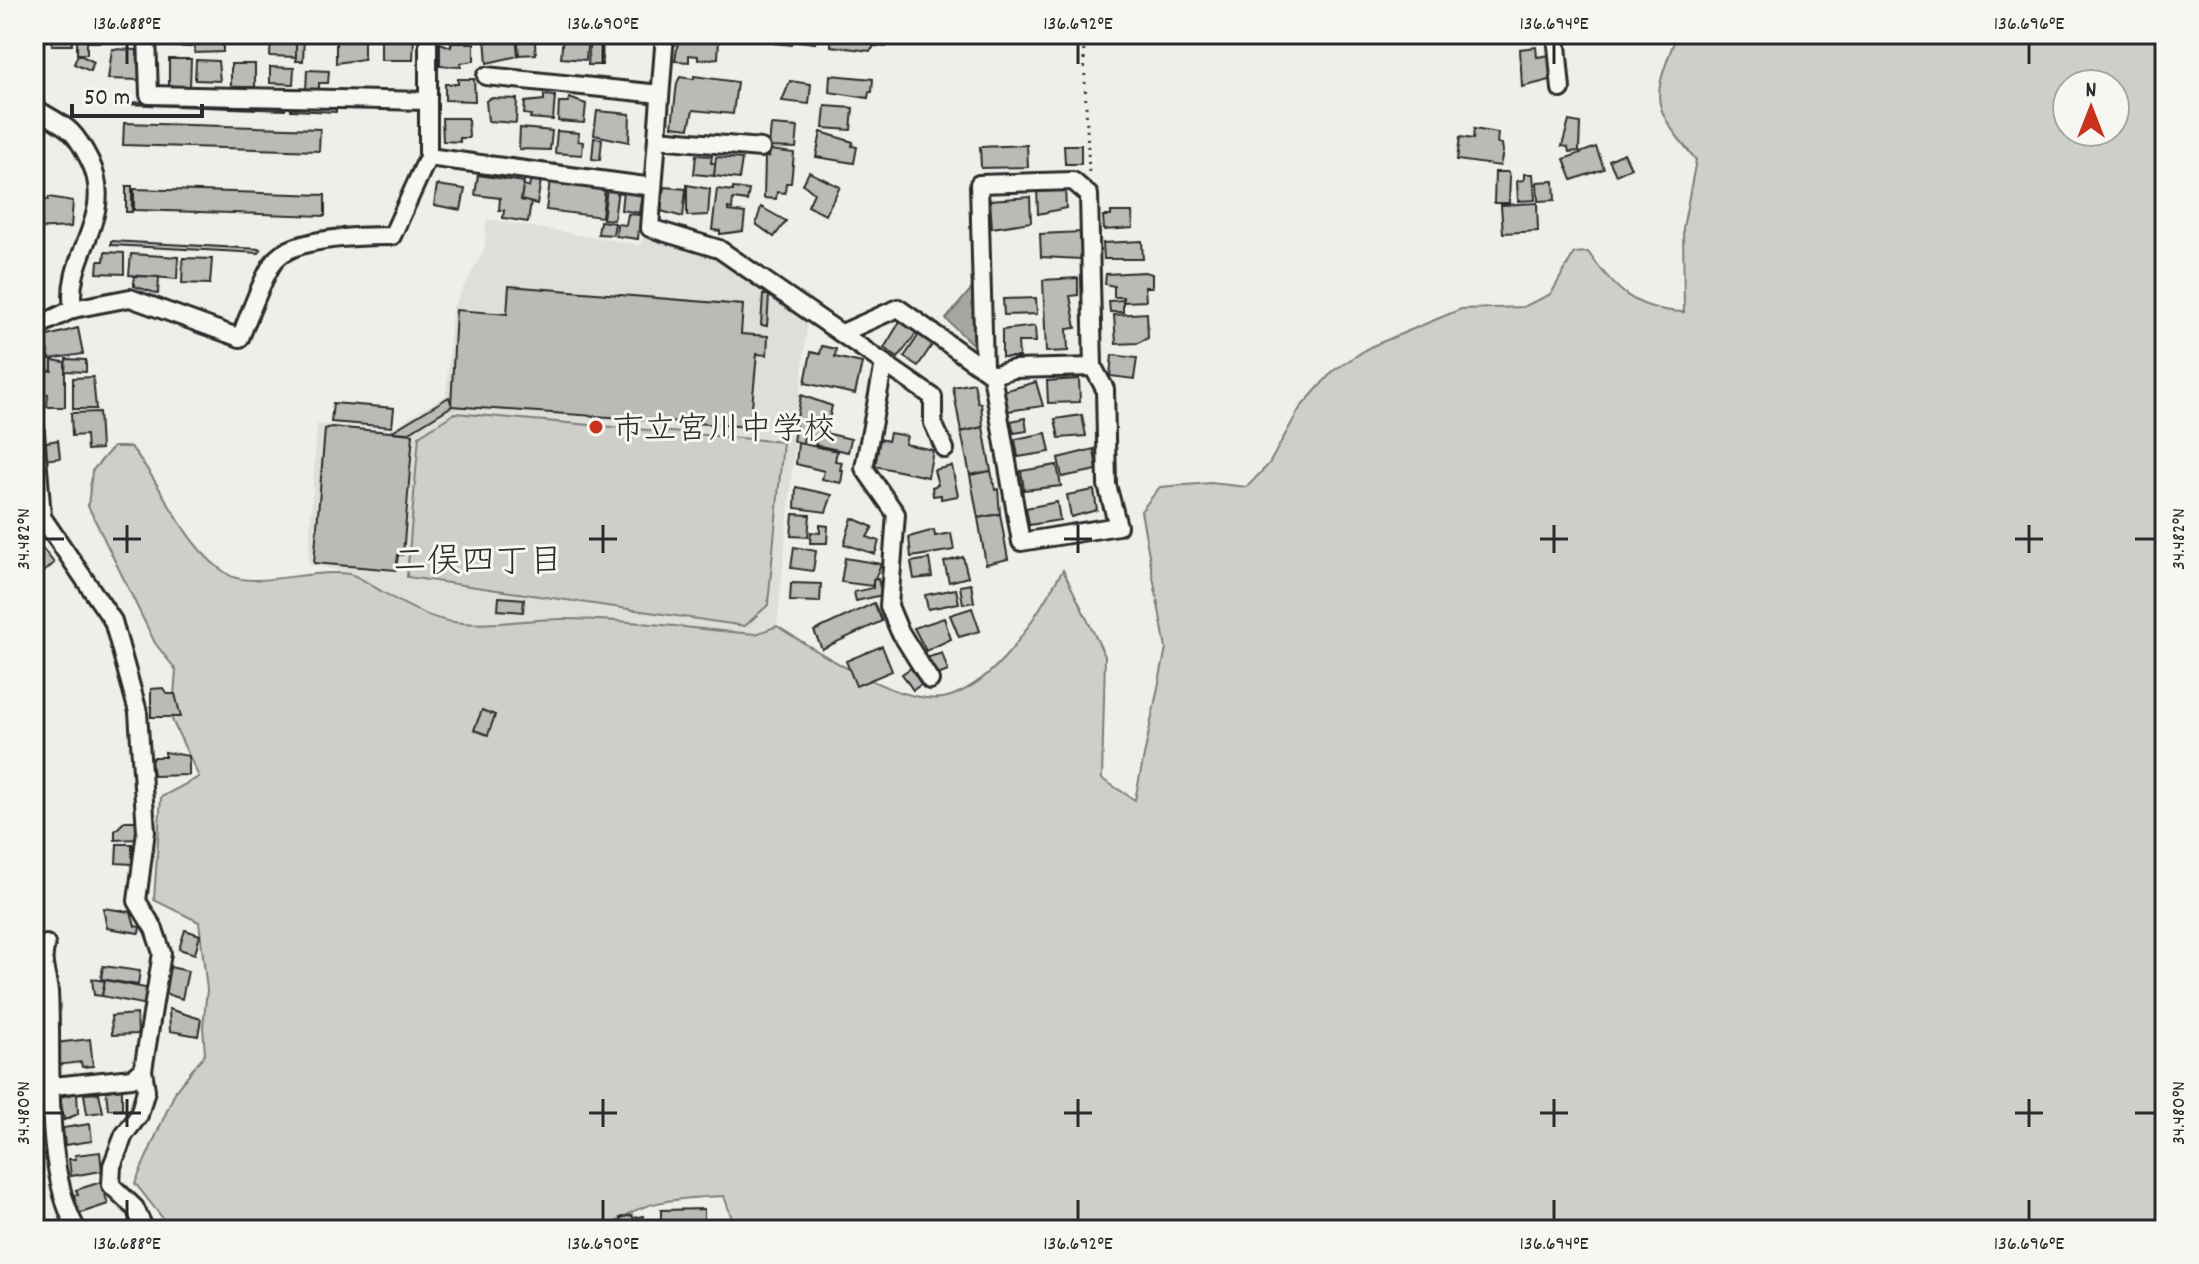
<svg xmlns="http://www.w3.org/2000/svg" width="2199" height="1264" font-family="Dekko,'Klee One',sans-serif">
<style>
.built{fill:#dededb}
.green{fill:#cececa;stroke:#7c7c7a;stroke-width:2;fill-rule:evenodd}
.water{fill:#a6a6a3;stroke:#757573;stroke-width:2}
.building{fill:#babab7;stroke:#2b2b2b;stroke-width:2}
.lines{fill:none;stroke-linecap:round;stroke-linejoin:round}
.street-casing{stroke:#2b2b2b;stroke-width:22}
.path{stroke:#2b2b2b;stroke-width:3;stroke-dasharray:2 6;stroke-linecap:butt}
.street{stroke:#f6f6f2;stroke-width:16}
.ticks{fill:none;stroke:#2b2b2b;stroke-width:3}
.poi-dot{fill:#c8321e;stroke:#f6f6f2;stroke-width:3}
.labels{text-anchor:middle;stroke-width:6;stroke-linejoin:round;paint-order:stroke}
.poi-label{font-size:32px;fill:#2b2b2b;stroke:#f6f6f2;text-anchor:start}
.neighbourhood-label{font-size:34px;fill:#2b2b2b;stroke:#f6f6f2}
.neatline{fill:none;stroke:#2b2b2b;stroke-width:3}
.ticks-label{font-size:20px;text-anchor:middle;fill:#2b2b2b}
</style>
<rect width="100%" height="100%" fill="#eeeeea"/>
<filter id="ink" filterUnits="userSpaceOnUse"><feTurbulence type="fractalNoise" baseFrequency=".0125" numOctaves="2"/><feDisplacementMap in="SourceGraphic" scale="16" xChannelSelector="R" yChannelSelector="G"/><feConvolveMatrix kernelMatrix="1 2 1 2 8 2 1 2 1" color-interpolation-filters="sRGB"/></filter>
<g filter="url(#ink)">
<path class="built" d="M 486,219 L 639,245 L 644,237 L 712,257 L 808,315 L 777,626 L 756,634 L 561,619 L 518,623 L 452,622 L 402,604 L 352,574 L 308,564 L 317,424 L 390,430 L 446,395 L 452,309 L 485,248 Z"/>
<g class="green">
<path d="M 1677,34 L 2165,34 L 2165,1230 L 736,1230 L 724,1196 C 683,1198 637,1199 607,1230 L 172,1230 L 135,1183 L 176,1090 L 205,1054 L 203,1027 L 207,990 L 199,922 L 154,900 L 161,797 L 199,777 L 172,720 L 176,670 L 155,643 L 88,506 L 92,471 L 113,447 L 131,447 C 165,487 182,546 229,575 C 251,589 318,568 349,574 C 360,576 371,586 381,591 C 402,604 428,618 453,622 C 489,627 526,619 562,619 C 626,619 692,629 756,634 L 777,626 C 813,649 908,712 951,696 C 1005,676 1035,616 1063,570 L 1105,656 L 1102,779 L 1135,800 L 1166,648 L 1141,511 L 1160,487 L 1211,483 L 1247,487 L 1269,464 L 1300,408 L 1333,371 L 1370,347 L 1461,309 L 1523,307 L 1551,294 L 1574,253 L 1588,252 C 1616,291 1635,310 1684,312 L 1683,228 L 1696,160 C 1650,104 1651,102 1677,34 ZM 2067,84 L 2115,84 L 2115,132 L 2067,132 Z"/>
<path d="M 455,413 L 783,442 L 768,605 L 745,626 L 407,577 L 419,436 Z"/>
</g>
<path class="water" d="M 973,287 L 978,340 L 974,346 L 946,319 Z"/>
<g class="building">
<rect x="52" y="34" width="20" height="11"/>
<path d="M 77,34 L 100,34 L 101,42 L 87,42 L 87,54 L 77,54 Z"/>
<path d="M 169,34 L 192,34 L 191,47 L 169,46 Z"/>
<path d="M 194,34 L 223,34 L 223,52 L 195,53 Z"/>
<path d="M 285,34 L 296,34 L 296,57 L 270,56 L 271,36 Z"/>
<path d="M 296,34 L 304,34 L 303,61 L 296,61 Z"/>
<path d="M 516,34 L 518,56 L 487,63 L 485,38 Z"/>
<path d="M 517,34 L 534,34 L 536,54 L 519,55 Z"/>
<path d="M 563,34 L 588,35 L 586,60 L 561,58 Z"/>
<path d="M 775,34 L 826,34 L 825,39 L 815,38 L 815,43 L 792,40 L 792,45 L 774,43 Z"/>
<path d="M 831,34 L 874,35 L 873,48 L 870,51 L 831,46 Z"/>
<path d="M 876,34 L 907,34 L 907,41 L 887,44 L 886,47 L 875,46 Z"/>
<path d="M 679,36 L 719,39 L 718,58 L 698,60 L 698,56 L 689,55 L 689,62 L 675,61 Z"/>
<path d="M 336,37 L 364,38 L 364,59 L 336,63 Z"/>
<path d="M 381,37 L 414,37 L 413,60 L 381,60 Z"/>
<path d="M 590,37 L 603,38 L 602,65 L 588,65 Z"/>
<path d="M 440,43 L 451,47 L 451,43 L 474,43 L 474,61 L 461,63 L 461,67 L 440,66 Z"/>
<path d="M 1536,47 L 1537,57 L 1551,55 L 1554,79 L 1522,87 L 1520,49 Z"/>
<path d="M 112,49 L 137,50 L 137,55 L 142,55 L 141,80 L 108,79 Z"/>
<path d="M 78,54 L 94,62 L 90,71 L 74,64 Z"/>
<path d="M 169,59 L 191,59 L 190,87 L 169,87 Z"/>
<path d="M 196,60 L 218,61 L 220,81 L 195,80 Z"/>
<rect x="231" y="64" width="24" height="23"/>
<path d="M 270,67 L 294,68 L 293,84 L 270,83 Z"/>
<path d="M 307,70 L 329,71 L 328,83 L 319,83 L 319,93 L 306,92 Z"/>
<path d="M 830,75 L 873,79 L 872,92 L 869,92 L 868,98 L 829,92 Z"/>
<path d="M 694,76 L 737,82 L 733,114 L 693,110 L 689,128 L 672,126 L 677,83 L 680,77 L 694,79 Z"/>
<path d="M 458,79 L 474,79 L 475,101 L 445,100 L 445,84 L 458,84 Z"/>
<path d="M 790,81 L 811,84 L 809,104 L 782,101 Z"/>
<path d="M 544,95 L 555,96 L 553,120 L 530,118 L 531,115 L 524,114 L 525,102 L 544,100 Z"/>
<path d="M 490,98 L 517,99 L 516,123 L 488,121 L 486,101 Z"/>
<path d="M 569,98 L 586,104 L 584,123 L 558,121 L 559,102 L 568,102 Z"/>
<path d="M 123,102 L 286,107 L 285,110 L 123,104 Z"/>
<path d="M 291,106 L 336,108 L 336,112 L 291,110 Z"/>
<path d="M 825,106 L 853,108 L 851,130 L 823,128 Z"/>
<path d="M 597,111 L 630,114 L 629,142 L 594,135 Z"/>
<path d="M 442,118 L 468,118 L 469,138 L 460,138 L 460,142 L 443,141 Z"/>
<path d="M 1569,121 L 1580,123 L 1579,151 L 1569,152 L 1568,147 L 1562,146 Z"/>
<path d="M 124,123 L 320,129 L 319,151 L 123,145 Z"/>
<path d="M 771,125 L 798,127 L 796,148 L 769,147 Z"/>
<path d="M 520,128 L 552,131 L 550,150 L 519,149 Z"/>
<path d="M 1474,129 L 1498,133 L 1497,143 L 1502,144 L 1503,152 L 1500,166 L 1457,160 L 1460,137 L 1473,139 Z"/>
<path d="M 557,131 L 579,133 L 578,141 L 583,142 L 582,155 L 555,153 Z"/>
<path d="M 821,132 L 853,142 L 852,146 L 857,147 L 854,163 L 816,157 Z"/>
<path d="M 594,138 L 602,139 L 600,160 L 592,159 Z"/>
<path d="M 1027,145 L 1028,167 L 981,168 L 980,147 Z"/>
<path d="M 1064,145 L 1081,145 L 1081,164 L 1065,164 Z"/>
<path d="M 1596,147 L 1604,169 L 1572,180 L 1564,159 Z"/>
<path d="M 770,150 L 794,153 L 791,183 L 786,183 L 785,193 L 777,192 L 776,199 L 764,198 L 765,157 L 769,157 Z"/>
<path d="M 1624,153 L 1631,168 L 1616,175 L 1609,160 Z"/>
<path d="M 696,155 L 712,156 L 711,163 L 716,163 L 714,176 L 694,174 Z"/>
<path d="M 716,157 L 742,159 L 739,179 L 714,176 Z"/>
<path d="M 809,172 L 840,187 L 825,215 L 808,206 L 814,193 L 803,184 Z"/>
<path d="M 1495,172 L 1508,172 L 1510,176 L 1509,203 L 1494,203 Z"/>
<path d="M 1524,174 L 1533,174 L 1535,200 L 1518,201 L 1517,181 L 1524,180 Z"/>
<path d="M 478,175 L 524,182 L 521,200 L 531,201 L 528,222 L 503,218 L 504,210 L 499,210 L 500,198 L 475,195 Z"/>
<path d="M 531,178 L 541,180 L 537,204 L 521,200 L 523,186 L 529,187 Z"/>
<path d="M 550,181 L 605,188 L 602,217 L 546,210 Z"/>
<path d="M 1554,181 L 1555,200 L 1538,201 L 1537,182 Z"/>
<path d="M 437,185 L 465,189 L 461,210 L 434,205 Z"/>
<path d="M 687,185 L 710,189 L 708,215 L 687,216 Z"/>
<rect x="126" y="186" width="6" height="26"/>
<path d="M 664,187 L 686,189 L 683,217 L 661,211 Z"/>
<path d="M 607,188 L 618,189 L 614,220 L 603,219 Z"/>
<path d="M 733,188 L 749,190 L 747,201 L 733,199 L 732,209 L 728,208 L 728,211 L 745,213 L 743,231 L 720,234 L 720,231 L 712,230 L 717,189 L 733,191 Z"/>
<path d="M 1065,188 L 1066,208 L 1038,214 L 1037,189 Z"/>
<path d="M 134,189 L 325,195 L 325,216 L 134,210 Z"/>
<path d="M 623,190 L 642,193 L 639,213 L 621,210 Z"/>
<path d="M 49,197 L 73,201 L 71,227 L 34,229 L 34,199 L 48,200 Z"/>
<path d="M 1030,197 L 1031,222 L 992,228 L 990,200 Z"/>
<path d="M 1537,203 L 1538,231 L 1503,233 L 1501,205 Z"/>
<path d="M 761,207 L 786,221 L 774,237 L 756,224 Z"/>
<path d="M 1111,212 L 1132,212 L 1133,228 L 1104,230 L 1103,216 L 1111,216 Z"/>
<path d="M 628,214 L 640,215 L 638,239 L 616,236 L 617,224 L 626,225 Z"/>
<path d="M 600,221 L 615,223 L 613,235 L 598,234 Z"/>
<path d="M 1081,232 L 1082,259 L 1041,257 L 1040,234 Z"/>
<path d="M 111,241 L 260,249 L 259,253 L 111,245 Z"/>
<path d="M 1142,241 L 1143,259 L 1104,259 L 1103,243 Z"/>
<path d="M 105,252 L 124,253 L 124,274 L 97,273 L 98,261 L 104,261 Z"/>
<path d="M 131,254 L 178,257 L 177,279 L 129,275 Z"/>
<path d="M 183,258 L 212,259 L 210,284 L 182,283 Z"/>
<path d="M 1145,272 L 1152,274 L 1152,287 L 1145,287 L 1146,301 L 1124,302 L 1123,297 L 1114,297 L 1114,286 L 1105,284 L 1106,274 Z"/>
<path d="M 134,276 L 159,277 L 158,294 L 134,286 Z"/>
<path d="M 1078,278 L 1078,295 L 1070,296 L 1076,328 L 1067,329 L 1068,351 L 1046,352 L 1043,280 Z"/>
<path d="M 509,286 L 743,305 L 741,334 L 768,336 L 767,355 L 757,354 L 750,427 L 451,406 L 456,310 L 507,314 Z"/>
<path d="M 763,295 L 769,295 L 767,326 L 761,325 Z"/>
<path d="M 1036,298 L 1037,314 L 1004,315 L 1003,299 Z"/>
<path d="M 1123,300 L 1123,312 L 1110,312 L 1109,301 Z"/>
<path d="M 1147,313 L 1148,338 L 1138,343 L 1116,344 L 1114,315 Z"/>
<path d="M 901,320 L 917,332 L 898,358 L 884,348 Z"/>
<path d="M 1035,326 L 1036,342 L 1018,342 L 1019,357 L 1002,357 L 1002,330 Z"/>
<path d="M 78,328 L 83,354 L 50,359 L 44,337 Z"/>
<path d="M 920,333 L 932,341 L 932,345 L 918,366 L 904,357 Z"/>
<path d="M 822,346 L 836,349 L 835,357 L 862,363 L 855,394 L 805,383 L 811,352 L 820,354 Z"/>
<path d="M 34,355 L 48,355 L 48,359 L 52,359 L 52,371 L 40,370 L 40,375 L 34,375 Z"/>
<path d="M 1112,355 L 1137,358 L 1134,379 L 1110,376 Z"/>
<path d="M 66,359 L 86,360 L 86,372 L 65,371 Z"/>
<path d="M 52,360 L 65,362 L 65,407 L 47,407 L 48,394 L 35,393 L 34,375 L 40,375 L 40,370 L 52,371 Z"/>
<path d="M 93,377 L 96,409 L 73,409 L 73,378 Z"/>
<path d="M 1079,379 L 1080,402 L 1048,403 L 1047,381 Z"/>
<path d="M 1036,382 L 1043,406 L 1007,411 L 1004,391 Z"/>
<path d="M 974,383 L 978,403 L 981,403 L 983,427 L 961,432 L 953,387 Z"/>
<path d="M 801,395 L 832,406 L 826,433 L 821,432 L 818,438 L 804,435 L 803,443 L 793,441 Z"/>
<path d="M 449,397 L 452,406 L 408,433 L 391,432 Z"/>
<path d="M 333,403 L 394,408 L 392,427 L 331,422 Z"/>
<path d="M 99,412 L 101,449 L 87,450 L 86,435 L 72,436 L 71,413 Z"/>
<path d="M 1082,415 L 1086,436 L 1059,438 L 1055,419 Z"/>
<path d="M 1025,418 L 1027,431 L 1014,433 L 1011,421 Z"/>
<path d="M 331,427 L 413,434 L 403,555 L 398,555 L 396,570 L 314,563 L 325,429 Z"/>
<path d="M 983,427 L 991,471 L 970,475 L 961,432 Z"/>
<path d="M 821,432 L 851,439 L 848,452 L 815,445 Z"/>
<path d="M 890,433 L 907,436 L 905,444 L 933,450 L 928,477 L 875,466 L 880,439 L 888,441 Z"/>
<path d="M 1046,433 L 1050,452 L 1018,457 L 1015,439 Z"/>
<path d="M 58,440 L 60,458 L 44,460 L 42,443 Z"/>
<path d="M 798,443 L 837,451 L 835,461 L 842,462 L 840,470 L 843,470 L 841,483 L 822,479 L 824,471 L 796,464 Z"/>
<path d="M 1094,449 L 1097,470 L 1062,477 L 1058,458 Z"/>
<path d="M 1057,465 L 1061,486 L 1024,490 L 1021,471 Z"/>
<path d="M 952,466 L 958,496 L 941,499 L 941,495 L 933,496 L 932,487 L 938,485 L 934,470 Z"/>
<path d="M 991,471 L 995,490 L 998,489 L 1000,514 L 978,518 L 970,475 Z"/>
<path d="M 796,487 L 832,495 L 826,512 L 795,508 Z"/>
<path d="M 1094,490 L 1097,510 L 1071,517 L 1067,495 Z"/>
<path d="M 1057,502 L 1060,520 L 1029,525 L 1026,508 Z"/>
<path d="M 793,514 L 810,515 L 808,537 L 791,536 Z"/>
<path d="M 1000,514 L 1008,559 L 986,564 L 978,518 Z"/>
<path d="M 852,518 L 873,527 L 867,537 L 879,541 L 875,554 L 844,544 Z"/>
<path d="M 820,525 L 828,526 L 827,543 L 810,543 L 811,532 L 820,533 Z"/>
<path d="M 934,530 L 935,536 L 951,533 L 954,550 L 911,557 L 909,537 Z"/>
<path d="M 37,541 L 54,563 L 36,579 L 34,543 Z"/>
<path d="M 794,547 L 816,551 L 813,571 L 791,568 Z"/>
<path d="M 963,557 L 968,577 L 949,582 L 944,562 Z"/>
<path d="M 845,558 L 881,564 L 872,586 L 841,582 Z"/>
<path d="M 929,559 L 932,577 L 914,579 L 911,562 Z"/>
<path d="M 878,579 L 882,595 L 856,601 L 854,592 L 873,588 L 873,580 Z"/>
<path d="M 791,583 L 821,584 L 820,602 L 790,601 Z"/>
<path d="M 971,584 L 974,602 L 963,604 L 960,586 Z"/>
<path d="M 956,589 L 959,603 L 928,609 L 925,595 Z"/>
<path d="M 499,597 L 524,599 L 523,612 L 498,610 Z"/>
<path d="M 874,603 L 882,621 L 822,649 L 814,631 Z"/>
<path d="M 972,608 L 980,631 L 959,637 L 950,615 Z"/>
<path d="M 944,618 L 951,639 L 926,651 L 914,628 Z"/>
<path d="M 882,646 L 892,671 L 856,686 L 846,661 Z"/>
<path d="M 942,653 L 948,671 L 938,675 L 926,658 Z"/>
<path d="M 911,668 L 922,684 L 913,690 L 902,674 Z"/>
<path d="M 163,688 L 167,694 L 175,694 L 181,717 L 151,717 L 151,689 Z"/>
<path d="M 482,710 L 495,715 L 488,735 L 474,730 Z"/>
<path d="M 165,752 L 189,756 L 189,775 L 153,776 L 151,761 L 154,757 L 165,757 Z"/>
<path d="M 125,821 L 138,821 L 138,839 L 115,840 L 115,831 Z"/>
<path d="M 117,844 L 132,844 L 132,864 L 116,863 Z"/>
<path d="M 103,908 L 131,912 L 135,926 L 140,927 L 139,933 L 107,928 Z"/>
<path d="M 185,930 L 200,935 L 195,954 L 179,949 Z"/>
<path d="M 103,966 L 140,971 L 138,985 L 101,979 Z"/>
<path d="M 170,967 L 188,971 L 182,999 L 164,993 Z"/>
<path d="M 92,979 L 105,981 L 102,996 L 94,995 Z"/>
<path d="M 105,980 L 150,989 L 147,1005 L 102,996 Z"/>
<path d="M 169,1009 L 201,1019 L 198,1036 L 170,1031 Z"/>
<path d="M 137,1014 L 138,1034 L 112,1035 L 111,1016 Z"/>
<path d="M 90,1039 L 93,1066 L 82,1067 L 81,1062 L 57,1065 L 55,1043 Z"/>
<path d="M 122,1089 L 122,1110 L 108,1109 L 106,1091 Z"/>
<path d="M 77,1093 L 78,1114 L 64,1120 L 60,1097 Z"/>
<path d="M 99,1093 L 103,1112 L 87,1114 L 84,1094 Z"/>
<path d="M 90,1124 L 92,1141 L 65,1145 L 63,1128 Z"/>
<path d="M 100,1152 L 102,1171 L 71,1176 L 69,1159 L 76,1159 L 75,1155 Z"/>
<path d="M 101,1182 L 108,1204 L 78,1214 L 73,1196 L 78,1195 L 76,1190 Z"/>
<path d="M 704,1209 L 704,1230 L 661,1230 L 661,1210 Z"/>
<path d="M 632,1215 L 633,1218 L 643,1216 L 647,1230 L 624,1230 L 620,1218 Z"/>
</g>
<g class="lines">
<g class="street-casing">
<g id="street">
<path d="M 147,34 L 149,95 L 428,101"/>
<path d="M 665,34 L 650,228 L 719,249 L 933,397 L 933,423 L 945,449"/>
<path d="M 1556,34 L 1561,89"/>
<path d="M 486,76 L 660,94"/>
<path d="M 34,108 C 67,127 73,127 90,161 C 117,218 64,255 73,309"/>
<path d="M 657,139 L 761,148"/>
<path d="M 428,157 L 653,187"/>
<path d="M 34,328 L 73,309 L 130,298 L 240,338 C 247,321 266,268 277,258 C 298,237 363,236 392,236 L 428,157 L 428,34"/>
<path d="M 842,333 L 898,308 L 992,375 L 1021,542 L 1118,526 L 1107,485 L 1105,389 L 1093,367 L 1014,369 L 992,375"/>
<path d="M 884,363 L 864,468 L 896,514 L 889,606 L 899,630 L 930,680"/>
<path d="M 984,368 L 979,184 L 1073,181 L 1089,195 L 1093,367"/>
<path d="M 34,420 L 42,517 L 113,621 L 138,712 L 146,831 L 137,901 L 154,929 L 162,953 L 143,1070 L 146,1090 L 139,1115 L 124,1135 L 112,1166 L 111,1185 L 135,1208 L 145,1230"/>
<path d="M 46,944 C 40,962 47,974 49,992 C 53,1062 42,1167 77,1230"/>
<path d="M 34,1088 L 132,1078 L 143,1070"/>
</g>
</g>
<path class="path" d="M 1083,34 L 1089,174"/>
<use href="#street" class="street"/>
</g>
</g>
<path class="ticks" d="M 127,44 L 127,64M 603,44 L 603,64M 1078,44 L 1078,64M 1554,44 L 1554,64M 2029,44 L 2029,64M 127,525 L 127,553M 603,525 L 603,553M 1078,525 L 1078,553M 1554,525 L 1554,553M 2029,525 L 2029,553M 44,539 L 64,539M 113,539 L 141,539M 589,539 L 617,539M 1064,539 L 1092,539M 1540,539 L 1568,539M 2015,539 L 2043,539M 2135,539 L 2155,539M 127,1099 L 127,1127M 603,1099 L 603,1127M 1078,1099 L 1078,1127M 1554,1099 L 1554,1127M 2029,1099 L 2029,1127M 44,1113 L 64,1113M 113,1113 L 141,1113M 589,1113 L 617,1113M 1064,1113 L 1092,1113M 1540,1113 L 1568,1113M 2015,1113 L 2043,1113M 2135,1113 L 2155,1113M 127,1200 L 127,1220M 603,1200 L 603,1220M 1078,1200 L 1078,1220M 1554,1200 L 1554,1220M 2029,1200 L 2029,1220"/>
<circle class="poi-dot" cx="596" cy="427" r="8"/>
<g class="labels">
<g class="poi-label">
<text x="612" y="438">市立宮川中学校</text>
</g>
<g class="neighbourhood-label">
<text x="478" y="571">二俣四丁目</text>
</g>
</g>
<rect width="2199" height="1264" fill="none" stroke="#f6f6f2" stroke-width="88"/>
<g transform="translate(2091 108)"><circle r="38" fill="#f6f6f2" stroke="#a5a5a2" stroke-width="2"/>
<path d="M0-6L14 30L0 20L-14 30Z" fill="#c8321e"/>
<text y="-12" font-size="22" font-weight="bold" text-anchor="middle" fill="#2b2b2b">N</text>
</g>
<path d="M72 104v12h130v-12" fill="none" stroke="#2b2b2b" stroke-width="4"/>
<text x="84" y="104" font-size="24" fill="#2b2b2b" stroke="#f6f6f2" stroke-width="6" paint-order="stroke">50 m</text>
<rect x="44" y="44" width="2111" height="1176" class="neatline"/>
<g class="ticks-label">
<text x="127" y="29">136.688°E</text>
<text x="603" y="29">136.690°E</text>
<text x="1078" y="29">136.692°E</text>
<text x="1554" y="29">136.694°E</text>
<text x="2029" y="29">136.696°E</text>
<text transform="translate(22 539) rotate(-90)" y="7">34.482°N</text>
<text transform="translate(2177 539) rotate(-90)" y="7">34.482°N</text>
<text transform="translate(22 1113) rotate(-90)" y="7">34.480°N</text>
<text transform="translate(2177 1113) rotate(-90)" y="7">34.480°N</text>
<text x="127" y="1249">136.688°E</text>
<text x="603" y="1249">136.690°E</text>
<text x="1078" y="1249">136.692°E</text>
<text x="1554" y="1249">136.694°E</text>
<text x="2029" y="1249">136.696°E</text>
</g>
</svg>
